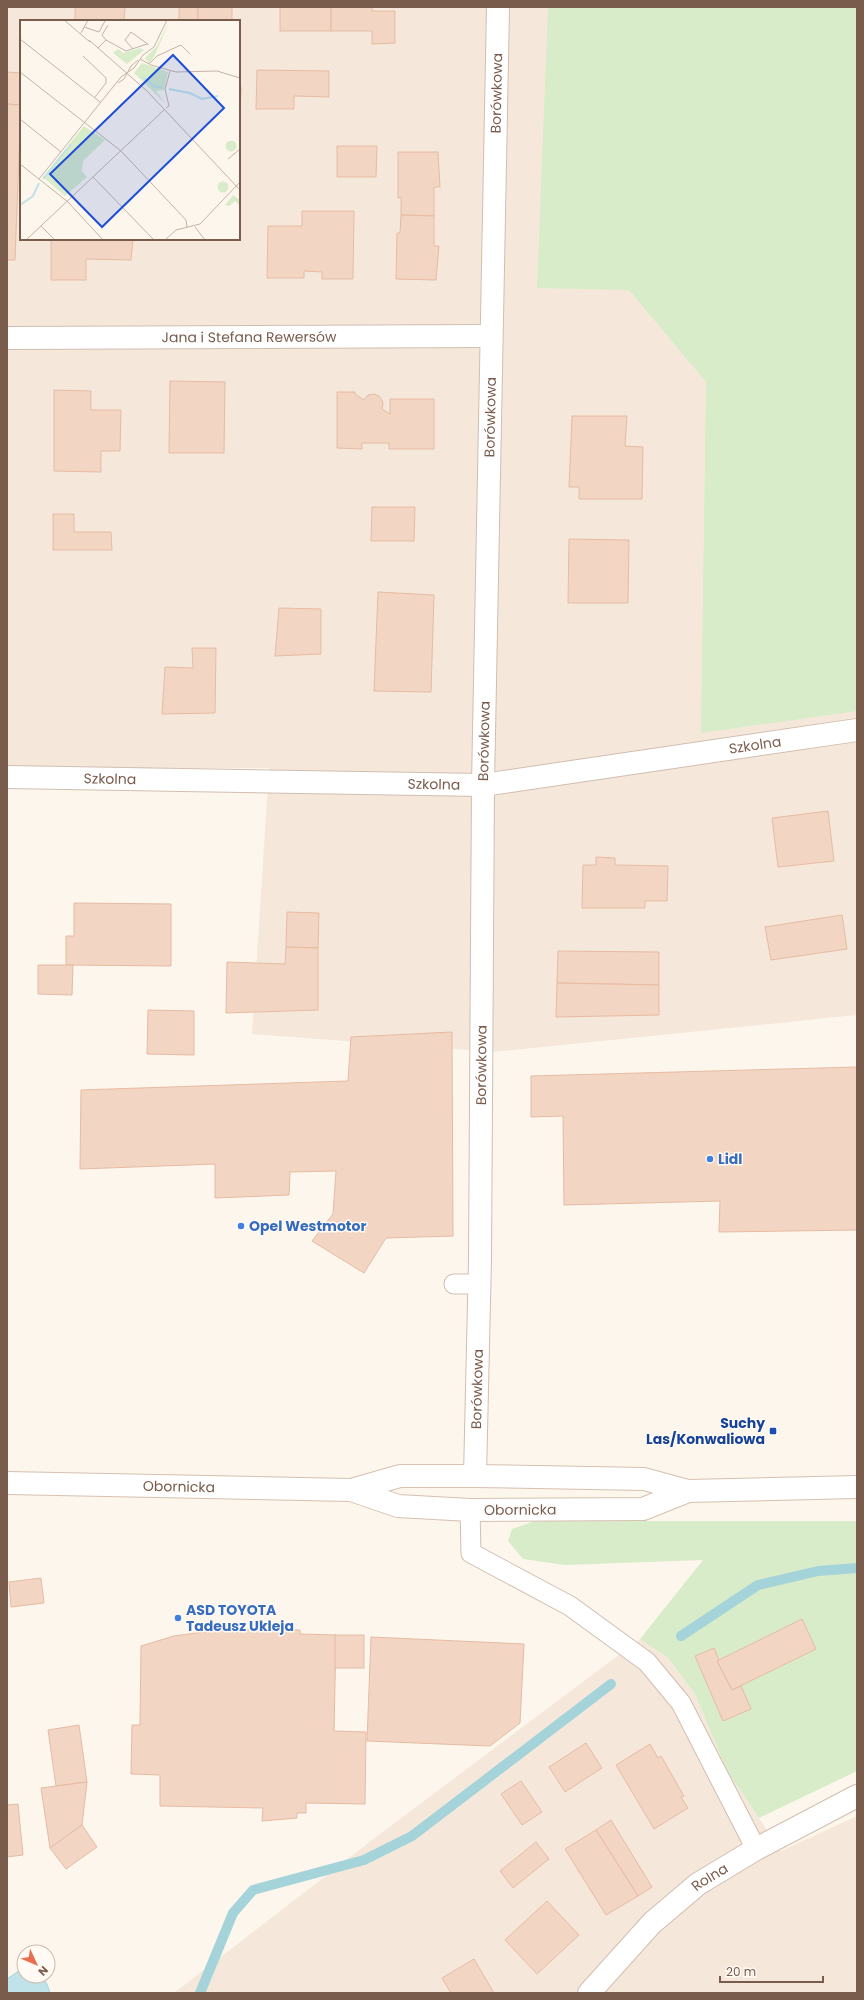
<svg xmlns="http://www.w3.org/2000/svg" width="864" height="2000" font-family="Poppins,sans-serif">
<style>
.residential{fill:#f5e8da;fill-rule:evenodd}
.green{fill:#d8ecc9}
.water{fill:#bfe3e8;stroke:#a5d3da}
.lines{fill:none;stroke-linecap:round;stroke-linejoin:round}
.stream{stroke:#a5d3da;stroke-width:10}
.building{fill:#f3d5c3;stroke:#e6bba3}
.service-casing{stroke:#d1beb0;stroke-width:21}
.minor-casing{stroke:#d1beb0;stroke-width:24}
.secondary-casing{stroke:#d6c0b0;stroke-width:24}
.service{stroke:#fff;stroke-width:19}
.minor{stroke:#fff;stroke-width:22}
.secondary{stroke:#fff;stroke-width:22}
.shop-dot{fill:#3f7fe0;stroke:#fffaf3;stroke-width:1.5}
.transit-dot{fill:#1a4fb4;stroke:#fffaf3;stroke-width:1.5}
.labels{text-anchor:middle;stroke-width:3;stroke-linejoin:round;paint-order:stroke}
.street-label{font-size:14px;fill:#7a5c4d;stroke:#fffaf3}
.shop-label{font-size:14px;font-weight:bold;fill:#366cbe;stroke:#fffaf3;text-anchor:start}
.transit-label{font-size:14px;font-weight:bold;fill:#164399;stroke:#fffaf3;text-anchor:end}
.inset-river{fill:none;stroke:#bfe3e8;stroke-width:2}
.inset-road{fill:none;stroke:#c5b3a7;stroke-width:1}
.view{fill:#1d4ed8;fill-opacity:0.15;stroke:#1d4ed8;stroke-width:2}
.inset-edge{fill:none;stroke:#7a5c4d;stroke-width:2}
</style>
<rect width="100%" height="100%" fill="#fdf6ec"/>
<g class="residential">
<path d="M 7,7 L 857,7 L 857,1015 L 494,1052 L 252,1034 L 269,768 L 7,768 ZM 21,21 L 239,21 L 239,239 L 21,239 Z"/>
<path d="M 640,1639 L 668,1658 L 695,1694 L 727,1771 L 781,1851 L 857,1816 L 857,1993 L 174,1993 L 380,1834 Z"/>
</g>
<g class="green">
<path d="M 548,7 L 857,7 L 857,711 L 701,733 L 706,382 L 629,290 L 537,288 Z"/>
<path d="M 535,1521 L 857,1521 L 857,1771 L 759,1818 L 727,1771 L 695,1694 L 668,1658 L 640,1639 L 703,1560 L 565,1565 L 523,1559 L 508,1541 L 512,1529 Z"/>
</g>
<path class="water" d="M 23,1968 L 24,1976 C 43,1976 44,1974 50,1993 L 7,1993 L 7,1979 Z"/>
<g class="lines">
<g class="stream">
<path d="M 681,1636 L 758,1585 L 818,1571 L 857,1568"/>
<path d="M 200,1993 L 233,1913 L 253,1890 L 364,1860 L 412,1836 L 611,1684"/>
</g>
</g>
<g class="building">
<path d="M 75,7 L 125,7 L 124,21 L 75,21 Z"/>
<rect x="179" y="7" width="19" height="14"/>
<rect x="198" y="7" width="34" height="14"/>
<rect x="280" y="7" width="51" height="24"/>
<path d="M 331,7 L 372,7 L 372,11 L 395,11 L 395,43 L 372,44 L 372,31 L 331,31 Z"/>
<path d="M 257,70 L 329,71 L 329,97 L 294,96 L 294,109 L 256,109 Z"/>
<path d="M 7,72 L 21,73 L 21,105 L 7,104 Z"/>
<path d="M 239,87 L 241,87 L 240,120 L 239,120 Z"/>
<path d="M 7,104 L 21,105 L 15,260 L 7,260 Z"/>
<path d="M 337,146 L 377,146 L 376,177 L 337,177 Z"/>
<path d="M 398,152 L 438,152 L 440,187 L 434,187 L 434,216 L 401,215 L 401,197 L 398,198 Z"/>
<path d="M 302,211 L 354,211 L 353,279 L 322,279 L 322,272 L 304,271 L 304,278 L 267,278 L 268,226 L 302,226 Z"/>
<path d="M 401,215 L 434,216 L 434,246 L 439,246 L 436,280 L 396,279 L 397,233 L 400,233 Z"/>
<path d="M 51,239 L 133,239 L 131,260 L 86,259 L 86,280 L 51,280 Z"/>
<path d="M 170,381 L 225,382 L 224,453 L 169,453 Z"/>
<path d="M 54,390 L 91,391 L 91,410 L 121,410 L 120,451 L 101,451 L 101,472 L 54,471 Z"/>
<path d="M 337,392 L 355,392 L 355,394 L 364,400 L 368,395 L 374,394 L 379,396 L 383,402 L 382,409 L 390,414 L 390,399 L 434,399 L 434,449 L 389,449 L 389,443 L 362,443 L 362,449 L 337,448 Z"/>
<path d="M 572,416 L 627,416 L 625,446 L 643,447 L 642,499 L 579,499 L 579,487 L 569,487 Z"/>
<path d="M 372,507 L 415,507 L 414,541 L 371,541 Z"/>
<path d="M 53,514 L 74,514 L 74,532 L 111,532 L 112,550 L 53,550 Z"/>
<path d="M 569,539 L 629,540 L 628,603 L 568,603 Z"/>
<path d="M 378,592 L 434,595 L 431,692 L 374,691 Z"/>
<path d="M 279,608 L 321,609 L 321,654 L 275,656 Z"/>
<path d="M 192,648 L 216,648 L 215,713 L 162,714 L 165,667 L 193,668 Z"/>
<path d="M 828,811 L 834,861 L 778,867 L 772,818 Z"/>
<path d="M 596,857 L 615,858 L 615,865 L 668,866 L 667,901 L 645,901 L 645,908 L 582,908 L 583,865 L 596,865 Z"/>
<path d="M 74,903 L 171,904 L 171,966 L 66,965 L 66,936 L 74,936 Z"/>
<path d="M 287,912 L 319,913 L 318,948 L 286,947 Z"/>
<path d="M 842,915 L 847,949 L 771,960 L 765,927 Z"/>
<path d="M 286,947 L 318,948 L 318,1010 L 226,1013 L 227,962 L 285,964 Z"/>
<path d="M 558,951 L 659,952 L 659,985 L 557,983 Z"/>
<path d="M 38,965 L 73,965 L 72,995 L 38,994 Z"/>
<path d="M 557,983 L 659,985 L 659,1015 L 556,1017 Z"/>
<path d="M 148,1010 L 194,1011 L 194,1055 L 147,1054 Z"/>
<path d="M 452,1032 L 453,1236 L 386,1238 L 364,1273 L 312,1241 L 333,1214 L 336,1171 L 290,1172 L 289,1195 L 215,1198 L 215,1164 L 80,1169 L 81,1090 L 348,1081 L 351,1037 Z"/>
<path d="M 857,1067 L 857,1230 L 719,1232 L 720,1201 L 564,1205 L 563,1116 L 531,1117 L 531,1076 Z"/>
<path d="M 41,1578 L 44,1603 L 11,1607 L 9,1582 Z"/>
<path d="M 802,1619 L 816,1649 L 732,1690 L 717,1661 Z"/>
<path d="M 226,1629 L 300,1630 L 300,1634 L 336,1635 L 334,1731 L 366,1732 L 365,1804 L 306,1803 L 306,1813 L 297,1813 L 297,1818 L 262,1821 L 263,1808 L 160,1806 L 160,1775 L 131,1774 L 132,1725 L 140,1725 L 141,1646 L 174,1636 Z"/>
<rect x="335" y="1635" width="29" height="33"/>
<path d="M 371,1637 L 524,1644 L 520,1723 L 490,1746 L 367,1741 Z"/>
<path d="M 714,1648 L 719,1660 L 717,1661 L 732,1690 L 741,1686 L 751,1709 L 723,1721 L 695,1656 Z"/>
<path d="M 79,1725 L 87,1782 L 56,1786 L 48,1730 Z"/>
<path d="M 586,1743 L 602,1768 L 565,1792 L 549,1767 Z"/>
<path d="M 650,1744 L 658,1758 L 661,1756 L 684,1796 L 681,1797 L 688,1808 L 654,1829 L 616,1765 Z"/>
<path d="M 521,1781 L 542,1812 L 522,1825 L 501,1794 Z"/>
<path d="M 87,1782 L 82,1825 L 50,1848 L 41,1788 Z"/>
<path d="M 18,1804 L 23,1855 L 7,1857 L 7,1805 Z"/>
<path d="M 611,1820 L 652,1887 L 638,1896 L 596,1830 Z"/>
<path d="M 82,1825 L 97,1847 L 66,1869 L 50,1848 Z"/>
<path d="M 596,1830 L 638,1896 L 606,1915 L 565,1849 Z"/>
<path d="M 536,1842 L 549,1859 L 513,1888 L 500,1871 Z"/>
<path d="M 547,1901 L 579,1935 L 537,1974 L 505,1940 Z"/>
<path d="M 474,1959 L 494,1993 L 451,1993 L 442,1978 Z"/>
</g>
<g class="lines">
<g class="service-casing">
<g id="service">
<path d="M 454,1284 L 480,1284"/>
<path d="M 470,1510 L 471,1553 L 570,1606 L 647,1662 L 681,1703 L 756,1849"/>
</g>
</g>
<g class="minor-casing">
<g id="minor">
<path id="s1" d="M 7,338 L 491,336"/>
<path id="s2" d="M 7,777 L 483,785 L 857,730"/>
<path id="s3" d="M 475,1476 L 480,1259 L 483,785 L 498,7"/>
<path id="s4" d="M 589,1993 L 652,1923 L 698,1884 L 756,1849 L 857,1796"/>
</g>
</g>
<g class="secondary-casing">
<g id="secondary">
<path id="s5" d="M 7,1483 L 351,1490 L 400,1476 L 475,1476 L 644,1479 L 688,1491 L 857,1487"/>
<path id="s6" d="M 351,1490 L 398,1506 L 470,1510 L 643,1509 L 688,1491"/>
</g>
</g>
<use href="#service" class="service"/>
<use href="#minor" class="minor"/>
<use href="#secondary" class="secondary"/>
</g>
<g class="shop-dot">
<circle cx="710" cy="1159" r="4"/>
<circle cx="241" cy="1226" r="4"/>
<circle cx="178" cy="1618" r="4"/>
</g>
<rect class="transit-dot" x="769" y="1427" width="8" height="8" rx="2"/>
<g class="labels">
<g class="street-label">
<text dy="5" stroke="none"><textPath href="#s3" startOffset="1383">Borówkowa</textPath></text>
<text dy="5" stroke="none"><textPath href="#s1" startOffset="242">Jana i Stefana Rewersów</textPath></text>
<text dy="5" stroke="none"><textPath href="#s3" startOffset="1059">Borówkowa</textPath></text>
<text dy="5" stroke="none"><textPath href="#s3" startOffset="735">Borówkowa</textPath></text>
<text dy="5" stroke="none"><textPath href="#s2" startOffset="751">Szkolna</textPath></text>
<text dy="5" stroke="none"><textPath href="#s2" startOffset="103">Szkolna</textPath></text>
<text dy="5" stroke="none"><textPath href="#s2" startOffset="427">Szkolna</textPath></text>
<text dy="5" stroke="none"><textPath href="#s3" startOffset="411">Borówkowa</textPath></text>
<text dy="5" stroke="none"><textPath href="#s3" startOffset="87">Borówkowa</textPath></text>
<text dy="5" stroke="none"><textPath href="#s5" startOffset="172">Obornicka</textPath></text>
<text dy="5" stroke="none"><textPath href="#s6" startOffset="172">Obornicka</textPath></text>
<text dy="5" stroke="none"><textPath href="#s4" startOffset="168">Rolna</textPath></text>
</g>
<g class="shop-label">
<text x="718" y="1164">Lidl</text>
<text x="249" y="1231">Opel Westmotor</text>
<text x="186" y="1615">ASD TOYOTA<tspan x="186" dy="16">Tadeusz Ukleja</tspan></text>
</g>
<g class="transit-label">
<text x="765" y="1428">Suchy<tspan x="765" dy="16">Las/Konwaliowa</tspan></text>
</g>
</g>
<g transform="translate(20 20)">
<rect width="220" height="220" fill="#fdf6ec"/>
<path d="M 150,0 L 134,37 L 129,43 L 125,38 L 137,26 ZM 120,28 L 124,30 L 107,44 L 93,33 L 98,29 L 103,33 ZM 122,43 L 148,52 L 144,70 L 136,71 L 146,84 L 114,53 ZM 64,106 L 85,120 L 63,141 L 62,151 L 67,157 L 45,176 L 23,157 ZM205.5 126a5.5 5.5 0 1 1 11 0a5.5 5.5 0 1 1-11 0ZM197.5 167a5.5 5.5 0 1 1 11 0a5.5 5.5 0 1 1-11 0ZM 213,175 L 220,180 L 220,186 L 215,181 L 209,186 L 205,185 Z" fill="#d8ecc9"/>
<path class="inset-river" d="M 122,57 L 134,66 L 142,68M 149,69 L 170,73 L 182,79 L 198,76M 23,159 L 51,124M 0,185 L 13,176 L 19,163"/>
<path class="inset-road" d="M 44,0 L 70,22M 64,7 L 79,12 L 85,1M 61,13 L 68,0M 0,19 L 80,82M 69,20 L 127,71 L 220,170M 86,20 L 82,15 L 88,5M 78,28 L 86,20 L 106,31 L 127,24M 113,29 L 105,20 L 111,12 L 129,25M 63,36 L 86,58 L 86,63 L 75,77M 120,39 L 131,45 L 156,52 L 197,51 L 220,58M 129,44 L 137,36 L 161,25 L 170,34M 0,52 L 101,131 L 166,200 L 167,207M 98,63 L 104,59 L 111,46 L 118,40M 146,88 L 149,86 L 145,69 L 150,51M 0,99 L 41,132M 208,139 L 220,129M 0,144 L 48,182 L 83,220M 73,157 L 134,220M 19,159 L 101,57 L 114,48 L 123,35 L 134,27 L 147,0M 21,206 L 35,220M 175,207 L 185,220M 6,220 L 144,90M 145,220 L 156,210 L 180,204 L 220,162"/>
<path class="view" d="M 153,35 L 204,88 L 82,207 L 30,154 Z"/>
<rect width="220" height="220" class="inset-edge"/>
</g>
<rect width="864" height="2000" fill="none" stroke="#7a5c4d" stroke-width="16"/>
<g transform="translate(36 1964) rotate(134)"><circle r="19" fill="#fffaf3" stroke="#cabbb1"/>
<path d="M0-3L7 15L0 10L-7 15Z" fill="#e76f51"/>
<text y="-6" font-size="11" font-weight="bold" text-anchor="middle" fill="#7a5c4d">N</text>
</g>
<path d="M720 1976v6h103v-6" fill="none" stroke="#7a5c4d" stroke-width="2"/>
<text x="726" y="1976" font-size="12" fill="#7a5c4d" stroke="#fffaf3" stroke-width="3" paint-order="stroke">20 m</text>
</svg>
